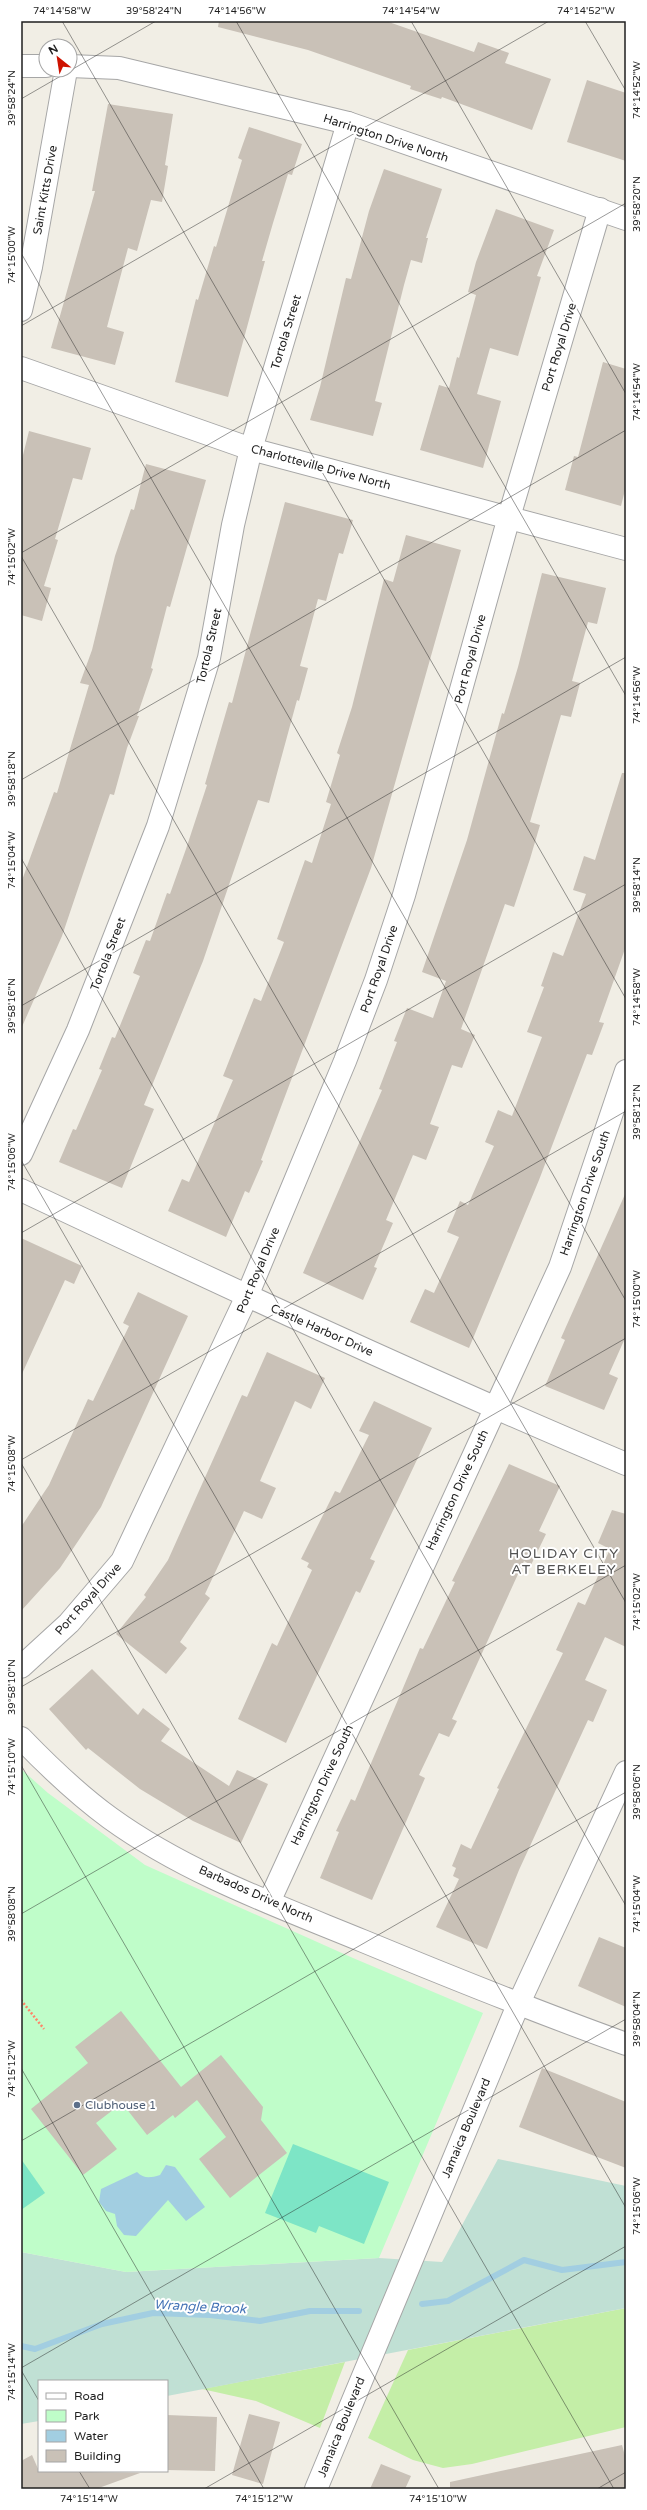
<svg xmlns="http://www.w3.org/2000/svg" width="647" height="2510" font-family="'Varela Round',sans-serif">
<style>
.grass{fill:#c4eea7}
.wetland{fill:#c0e0d4}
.park{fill:#bffdc9}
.pitch{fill:#7de5c6}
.water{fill:#a2cee1}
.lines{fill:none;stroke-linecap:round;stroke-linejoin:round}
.stream{stroke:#a2cee1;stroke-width:6}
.building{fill:#c9c1b7}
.minor-casing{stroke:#a6a6a6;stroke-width:24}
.path{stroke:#ff8467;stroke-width:2.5;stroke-dasharray:2 2;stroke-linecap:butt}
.minor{stroke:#fff;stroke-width:22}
.ticks{fill:none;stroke:#1f1f1f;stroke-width:1;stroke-opacity:0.45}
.service-dot{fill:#5c6f8a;stroke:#fff;stroke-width:1.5}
.labels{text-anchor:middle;stroke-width:4;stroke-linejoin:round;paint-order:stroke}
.street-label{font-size:12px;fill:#1f1f1f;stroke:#fff}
.service-label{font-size:12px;fill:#4e5e75;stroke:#fff;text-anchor:start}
.water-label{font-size:13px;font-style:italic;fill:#4473b6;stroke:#fff}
.quarter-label{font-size:14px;letter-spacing:1px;fill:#525252;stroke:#fff}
.neatline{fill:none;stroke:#1f1f1f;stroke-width:1.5}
.ticks-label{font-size:10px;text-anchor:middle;fill:#1f1f1f}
</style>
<rect width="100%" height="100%" fill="#f1eee5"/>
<g class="grass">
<path d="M 626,2308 L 626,2427 L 472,2464 L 443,2468 L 413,2460 L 368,2438 L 408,2350 Z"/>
<path d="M 345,2362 L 320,2428 L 256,2401 L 202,2389 Z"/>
</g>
<path class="wetland" d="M 498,2159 L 626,2186 L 626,2308 L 167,2396 L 167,2381 L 39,2381 L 39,2421 L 21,2424 L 21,2252 L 126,2272 L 379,2258 L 442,2262 Z"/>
<path class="park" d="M 21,1769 L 48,1793 L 145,1865 L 353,1958 L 483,2013 L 379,2258 L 126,2272 L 21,2252 Z"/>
<g class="pitch">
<path d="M 293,2144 L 389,2182 L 364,2244 L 319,2226 L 316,2233 L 265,2213 Z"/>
<path d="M 21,2159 L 45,2193 L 21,2210 Z"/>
</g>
<path class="water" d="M 166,2165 L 175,2167 L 205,2207 L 186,2221 L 168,2200 L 136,2236 L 124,2235 L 117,2226 L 115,2214 L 106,2211 L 99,2202 L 101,2189 L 137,2172 C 144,2179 150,2178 160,2175 Z"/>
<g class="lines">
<g class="stream">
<path d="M 422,2304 L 448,2301 L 524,2260 L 562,2270 L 626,2262"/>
<path d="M 21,2346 L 35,2349 L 102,2324 L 153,2313 L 210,2315 L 260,2321 L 310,2311 L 359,2311"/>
</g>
</g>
<g class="building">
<path d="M 219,21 L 386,21 L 474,52 L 478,42 L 509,53 L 505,63 L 551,79 L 532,130 L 442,97 L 441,99 L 410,89 L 411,86 L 308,50 L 218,27 Z"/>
<path d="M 587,80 L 626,93 L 626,161 L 567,142 Z"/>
<path d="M 108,104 L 173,114 L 165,165 L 168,166 L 162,202 L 151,200 L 137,251 L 128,248 L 107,327 L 124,332 L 115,365 L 51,348 L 95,191 L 92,191 Z"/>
<path d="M 249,127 L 302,144 L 292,175 L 288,174 L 273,223 L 262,261 L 265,261 L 228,397 L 175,382 L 196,299 L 198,300 L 214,246 L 216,247 L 242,160 L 238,158 Z"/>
<path d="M 384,169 L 442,189 L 426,238 L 428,238 L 422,263 L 411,260 L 404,285 L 375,401 L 382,403 L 373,436 L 310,420 L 320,387 L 346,278 L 351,279 L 369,211 Z"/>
<path d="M 496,209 L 554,230 L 537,276 L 541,277 L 518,356 L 490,348 L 477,394 L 501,401 L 483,468 L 420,450 L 439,385 L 449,388 L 457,357 L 459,358 L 476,295 L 468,292 L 476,262 Z"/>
<path d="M 603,362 L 626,369 L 626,486 L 621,506 L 565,490 L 574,456 L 578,457 Z"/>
<path d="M 29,431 L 91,448 L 82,480 L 73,478 L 55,539 L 58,540 L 44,586 L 51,588 L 42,621 L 21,615 L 21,463 Z"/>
<path d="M 146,464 L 206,480 L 170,607 L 167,606 L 151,668 L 153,669 L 137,716 L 139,716 L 127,748 L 114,795 L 110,794 L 62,936 L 21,1029 L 21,883 L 54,792 L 57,793 L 89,685 L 80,683 L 92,650 L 115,556 L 131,509 L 134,510 Z"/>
<path d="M 285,502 L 353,520 L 343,554 L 339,553 L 326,601 L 318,599 L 300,666 L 308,668 L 299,701 L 297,700 L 269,803 L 258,800 L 203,961 L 144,1105 L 154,1109 L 122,1188 L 59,1162 L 73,1129 L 76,1130 L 102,1070 L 99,1069 L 112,1037 L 115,1038 L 140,976 L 133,973 L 146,940 L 150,941 L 167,893 L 170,894 L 186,849 L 207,785 L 205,784 L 229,702 L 232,703 Z"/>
<path d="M 406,535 L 461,550 L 371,868 L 261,1160 L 263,1161 L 249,1193 L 245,1191 L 226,1237 L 168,1211 L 182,1179 L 189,1182 L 233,1080 L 223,1076 L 254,998 L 261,1001 L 284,942 L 277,939 L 305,860 L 312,863 L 331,804 L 326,802 L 340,755 L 337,753 L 352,707 L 384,579 L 393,582 Z"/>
<path d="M 542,573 L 606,588 L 597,624 L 588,622 L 572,681 L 580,683 L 571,717 L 561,715 L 530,822 L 540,825 L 530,859 L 514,907 L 505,904 L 461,1029 L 475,1035 L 462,1068 L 452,1065 L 430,1124 L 439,1127 L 426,1160 L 413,1155 L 386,1220 L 393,1223 L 374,1267 L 377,1268 L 363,1300 L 303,1273 L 382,1090 L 379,1089 L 397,1042 L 394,1041 L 407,1008 L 433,1018 L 446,981 L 422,972 L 467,840 L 502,713 L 504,714 L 518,667 Z"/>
<path d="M 622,773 L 626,773 L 626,946 L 599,1022 L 604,1023 L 592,1055 L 587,1054 L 539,1180 L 469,1348 L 410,1322 L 425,1289 L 434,1293 L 459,1237 L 447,1232 L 460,1201 L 468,1205 L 494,1146 L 485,1142 L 498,1110 L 512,1116 L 542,1037 L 527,1032 L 544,987 L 541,986 L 553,952 L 563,956 L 586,894 L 573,890 L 584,856 L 595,860 Z"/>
<path d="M 626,1192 L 626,1336 L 609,1374 L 618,1378 L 604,1410 L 545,1386 L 565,1340 L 561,1338 Z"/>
<path d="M 21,1238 L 82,1266 L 74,1284 L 65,1280 L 21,1376 Z"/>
<path d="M 138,1292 L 188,1316 L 101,1507 L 60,1568 L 21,1611 L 21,1527 L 49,1485 L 88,1399 L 93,1401 L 129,1326 L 123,1323 Z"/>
<path d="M 267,1352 L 325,1378 L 311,1409 L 295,1401 L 260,1481 L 276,1488 L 262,1519 L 244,1511 L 205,1594 L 210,1598 L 180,1642 L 187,1648 L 166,1674 L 116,1634 L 146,1597 L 144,1595 L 168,1560 L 242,1395 L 247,1397 Z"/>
<path d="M 374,1401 L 432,1428 L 370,1559 L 375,1561 L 360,1593 L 356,1591 L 286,1743 L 238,1719 L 272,1643 L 277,1646 L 312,1570 L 307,1567 L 309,1563 L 301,1559 L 335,1491 L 340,1493 L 369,1435 L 359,1431 Z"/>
<path d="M 509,1464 L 560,1486 L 539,1531 L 546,1534 L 531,1565 L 524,1561 L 452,1719 L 457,1721 L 449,1737 L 439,1733 L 419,1775 L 425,1778 L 372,1900 L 320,1878 L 339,1832 L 336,1831 L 351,1799 L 355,1801 L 420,1648 L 423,1649 L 455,1582 L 452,1581 Z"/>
<path d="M 612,1510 L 626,1514 L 626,1647 L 605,1637 L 585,1680 L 607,1690 L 593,1722 L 588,1720 L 519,1870 L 487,1949 L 436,1927 L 459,1879 L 453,1876 L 456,1868 L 452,1866 L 461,1844 L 471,1849 L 499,1789 L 497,1788 L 563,1653 L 556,1650 L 578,1602 L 585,1605 L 610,1549 L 598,1543 Z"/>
<path d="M 92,1669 L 138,1715 L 143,1708 L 170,1729 L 161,1741 L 229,1786 L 237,1770 L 268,1784 L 241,1843 L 193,1821 L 140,1789 L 88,1748 L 86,1750 L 49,1709 Z"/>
<path d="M 599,1937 L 626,1948 L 626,2007 L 578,1986 Z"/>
<path d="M 121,2011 L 181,2087 L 221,2055 L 263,2107 L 261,2120 L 287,2153 L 230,2198 L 199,2159 L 226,2137 L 197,2100 L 175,2118 L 173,2115 L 147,2135 L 122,2103 L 96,2123 L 117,2149 L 83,2175 L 31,2109 L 88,2063 L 75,2047 Z"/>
<path d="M 542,2068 L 626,2102 L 626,2168 L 519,2127 Z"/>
<path d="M 249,2414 L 280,2422 L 263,2484 L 232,2475 Z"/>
<path d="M 167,2415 L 217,2417 L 215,2471 L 167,2470 Z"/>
<path d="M 622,2445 L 626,2459 L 626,2489 L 450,2489 L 450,2482 Z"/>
<path d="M 32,2455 L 39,2471 L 140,2473 L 96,2489 L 21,2489 L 21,2461 Z"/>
<path d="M 381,2464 L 411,2476 L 405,2489 L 370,2489 Z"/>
</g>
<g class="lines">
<g class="minor-casing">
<g id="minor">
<path d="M 21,66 L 46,66"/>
<path d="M 70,66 L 119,68 L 348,123 L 626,219"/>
<path d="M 21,310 L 31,267 L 66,70"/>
<path d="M 21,368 L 251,449 L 626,549"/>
<path d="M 21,1154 L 78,1030 L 158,826 L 209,658 L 233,525 L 251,449 L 348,123"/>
<path d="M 21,1190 C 221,1284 422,1378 626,1464"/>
<path d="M 21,1667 L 69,1623 L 122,1561 L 247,1296 L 345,1061 L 376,980 L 404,895 L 509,517 L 600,209"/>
<path d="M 21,1738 C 49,1767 77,1794 110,1818 C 186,1873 278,1906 363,1941 C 450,1977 537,2012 626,2044"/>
<path d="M 269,1902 L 560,1267 L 626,1071"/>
<path d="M 316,2489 L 518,2005 L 626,1772"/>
</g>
</g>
<path class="path" d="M 21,2000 L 44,2029"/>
<use href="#minor" class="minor"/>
</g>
<path class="ticks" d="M 62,21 L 626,999M 236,21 L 626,696M 411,21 L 626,394M 585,21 L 626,91M 21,99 L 156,21M 21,253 L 626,1301M 21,326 L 549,21M 21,553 L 626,203M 21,556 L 626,1603M 21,780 L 626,430M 21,858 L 626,1906M 21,1006 L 626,657M 21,1160 L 626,2208M 21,1233 L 626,884M 21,1460 L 626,1111M 21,1463 L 614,2489M 21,1687 L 626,1338M 21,1765 L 439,2489M 21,1914 L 626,1565M 21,2068 L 264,2489M 21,2141 L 626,1792M 21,2368 L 626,2019M 21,2370 L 39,2401M 79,2471 L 90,2489M 204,2489 L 626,2246M 597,2489 L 626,2472"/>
<circle class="service-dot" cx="77" cy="2105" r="4"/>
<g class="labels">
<g class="street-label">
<text transform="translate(386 138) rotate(18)" y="4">Harrington Drive North</text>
<text transform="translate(45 190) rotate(-80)" y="4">Saint Kitts Drive</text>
<text transform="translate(286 332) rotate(-73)" y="4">Tortola Street</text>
<text transform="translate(559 347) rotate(-73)" y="4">Port Royal Drive</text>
<text transform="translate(321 467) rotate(15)" y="4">Charlotteville Drive North</text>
<text transform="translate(209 646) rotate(-77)" y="4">Tortola Street</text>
<text transform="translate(470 659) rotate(-75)" y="4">Port Royal Drive</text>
<text transform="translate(108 954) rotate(-69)" y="4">Tortola Street</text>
<text transform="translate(379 969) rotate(-71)" y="4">Port Royal Drive</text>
<text transform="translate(585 1193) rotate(-71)" y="4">Harrington Drive South</text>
<text transform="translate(258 1270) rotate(-67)" y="4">Port Royal Drive</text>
<text transform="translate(322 1330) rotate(24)" y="4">Castle Harbor Drive</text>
<text transform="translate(457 1490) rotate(-65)" y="4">Harrington Drive South</text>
<text transform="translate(88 1599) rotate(-48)" y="4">Port Royal Drive</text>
<text transform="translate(322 1785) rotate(-65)" y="4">Harrington Drive South</text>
<text transform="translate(256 1894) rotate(24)" y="4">Barbados Drive North</text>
<text transform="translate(466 2128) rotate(-67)" y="4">Jamaica Boulevard</text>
<text transform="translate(341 2427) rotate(-68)" y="4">Jamaica Boulevard</text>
</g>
<g class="service-label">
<text x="85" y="2109">Clubhouse 1</text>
</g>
<g class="water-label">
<text transform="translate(200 2306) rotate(3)" y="5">Wrangle Brook</text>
</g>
<g class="quarter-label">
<text x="564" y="1558">HOLIDAY CITY<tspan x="564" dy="16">AT BERKELEY</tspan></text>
</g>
</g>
<rect width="647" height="2510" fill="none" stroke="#ffffff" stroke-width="44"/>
<rect x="38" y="2380" width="130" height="92" fill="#ffffff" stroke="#a5a5a5"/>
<rect x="46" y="2393" width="20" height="6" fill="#ffffff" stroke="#a5a5a5"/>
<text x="74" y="2400" font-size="12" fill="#1f1f1f">Road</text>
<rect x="46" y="2410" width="20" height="12" fill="#bffdc9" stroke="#a5a5a5"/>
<text x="74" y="2420" font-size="12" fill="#1f1f1f">Park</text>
<rect x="46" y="2430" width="20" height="12" fill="#a2cee1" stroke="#a5a5a5"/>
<text x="74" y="2440" font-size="12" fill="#1f1f1f">Water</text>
<rect x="46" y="2450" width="20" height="12" fill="#c9c1b7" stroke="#a5a5a5"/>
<text x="74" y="2460" font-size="12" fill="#1f1f1f">Building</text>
<g transform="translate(58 58) rotate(330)"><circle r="19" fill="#ffffff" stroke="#a5a5a5"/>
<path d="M0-3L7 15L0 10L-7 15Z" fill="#ce1200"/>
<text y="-6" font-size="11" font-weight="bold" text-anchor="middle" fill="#1f1f1f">N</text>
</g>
<rect x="22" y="22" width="603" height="2466" class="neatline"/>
<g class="ticks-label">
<text x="62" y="14">74°14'58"W</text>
<text x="154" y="14">39°58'24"N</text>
<text x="237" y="14">74°14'56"W</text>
<text x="411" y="14">74°14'54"W</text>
<text x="586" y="14">74°14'52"W</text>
<text transform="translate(636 90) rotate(-90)" y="4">74°14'52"W</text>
<text transform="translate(11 98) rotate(-90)" y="4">39°58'24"N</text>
<text transform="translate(636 204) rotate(-90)" y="4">39°58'20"N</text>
<text transform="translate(11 255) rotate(-90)" y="4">74°15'00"W</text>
<text transform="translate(636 392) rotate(-90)" y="4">74°14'54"W</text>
<text transform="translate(11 557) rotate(-90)" y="4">74°15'02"W</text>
<text transform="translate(636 695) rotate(-90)" y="4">74°14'56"W</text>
<text transform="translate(11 779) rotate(-90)" y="4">39°58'18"N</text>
<text transform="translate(11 860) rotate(-90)" y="4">74°15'04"W</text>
<text transform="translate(636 885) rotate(-90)" y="4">39°58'14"N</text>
<text transform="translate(636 997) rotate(-90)" y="4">74°14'58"W</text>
<text transform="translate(11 1006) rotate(-90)" y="4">39°58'16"N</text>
<text transform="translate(636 1112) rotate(-90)" y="4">39°58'12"N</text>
<text transform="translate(11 1162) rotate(-90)" y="4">74°15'06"W</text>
<text transform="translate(636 1299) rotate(-90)" y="4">74°15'00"W</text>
<text transform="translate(11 1464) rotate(-90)" y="4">74°15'08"W</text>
<text transform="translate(636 1602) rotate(-90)" y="4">74°15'02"W</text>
<text transform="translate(11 1687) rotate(-90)" y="4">39°58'10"N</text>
<text transform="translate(11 1767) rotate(-90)" y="4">74°15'10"W</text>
<text transform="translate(636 1792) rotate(-90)" y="4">39°58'06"N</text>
<text transform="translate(636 1904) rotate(-90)" y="4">74°15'04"W</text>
<text transform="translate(11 1914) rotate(-90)" y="4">39°58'08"N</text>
<text transform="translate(636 2019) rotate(-90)" y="4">39°58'04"N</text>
<text transform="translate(11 2069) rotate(-90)" y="4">74°15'12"W</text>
<text transform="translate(636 2206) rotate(-90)" y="4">74°15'06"W</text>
<text transform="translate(11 2372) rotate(-90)" y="4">74°15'14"W</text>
<text x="89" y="2502">74°15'14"W</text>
<text x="264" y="2502">74°15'12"W</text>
<text x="438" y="2502">74°15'10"W</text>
</g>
</svg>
